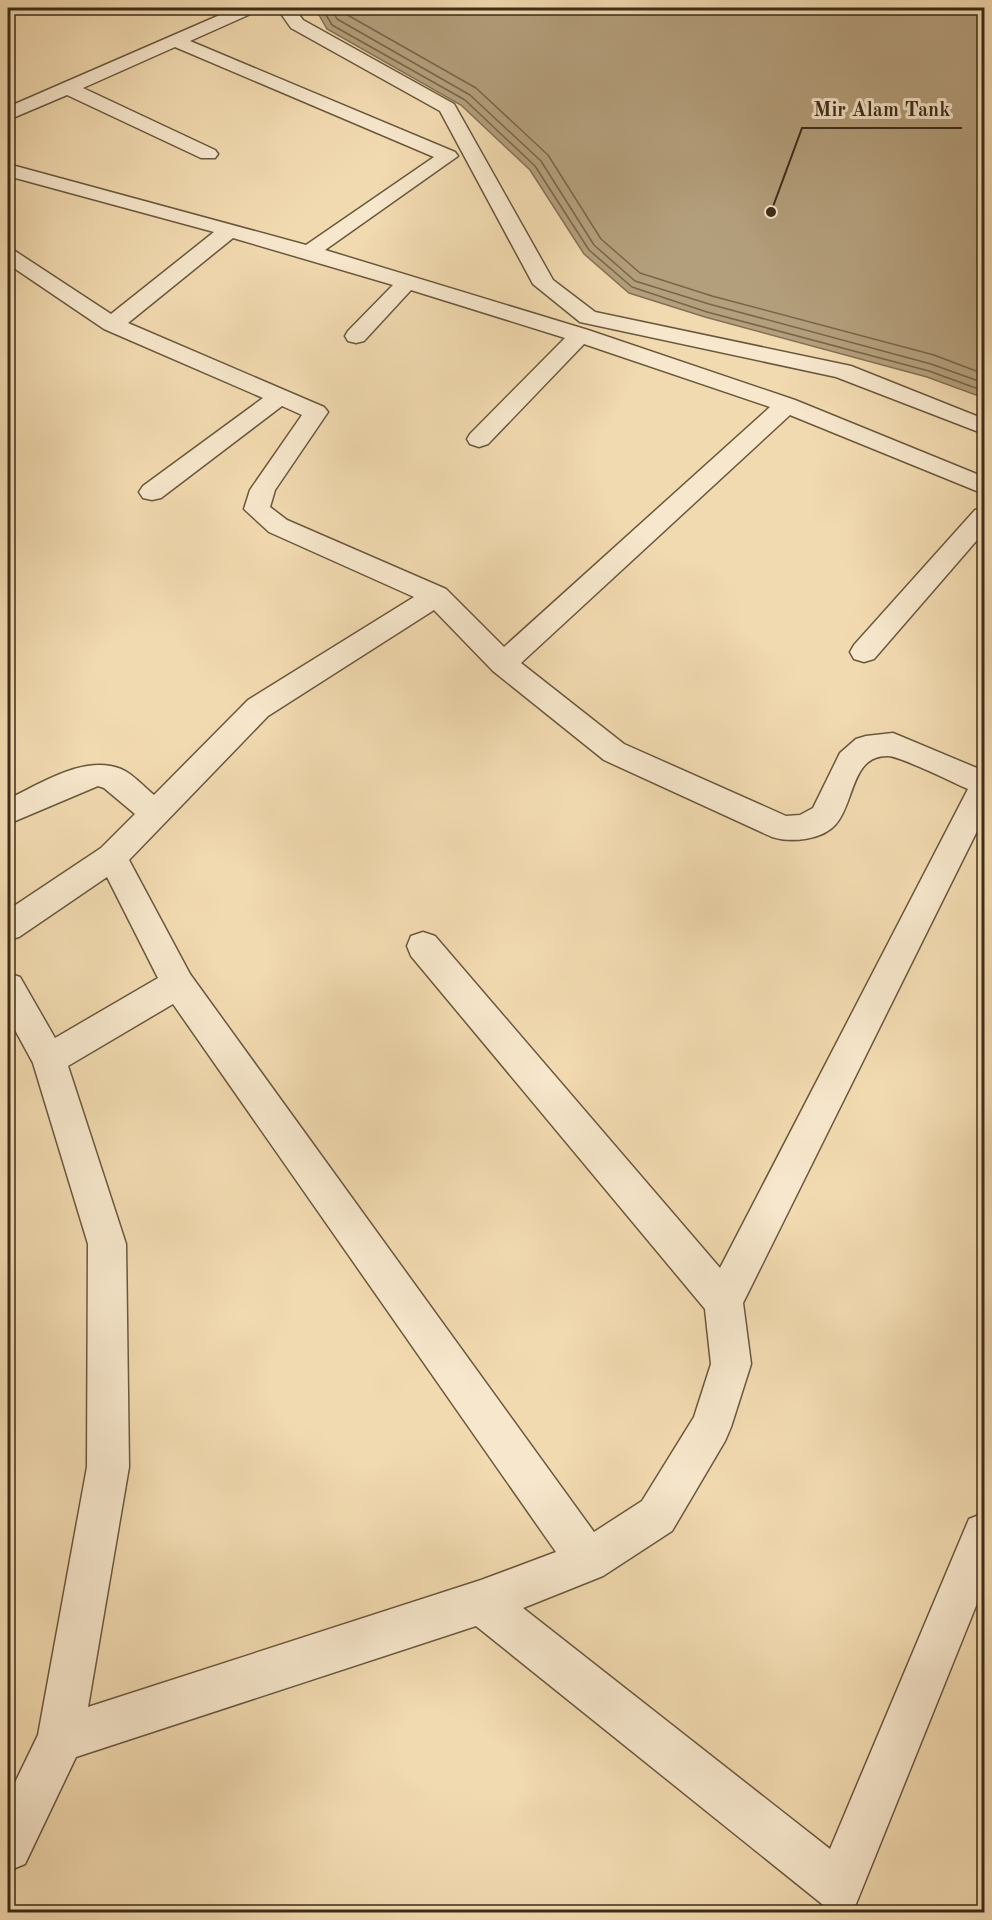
<svg xmlns="http://www.w3.org/2000/svg" width="992" height="1920" font-family="'Old Standard TT',serif">
<style>
.water{fill:#b49f7c;stroke:#847154;stroke-width:1.5}
.lines{fill:none;stroke-linecap:round;stroke-linejoin:round}
.shore{stroke:#78664a;stroke-width:1.5}
.street-casing{stroke:#6a583e;stroke-width:3}
.street{fill:#f7e7cc;fill-rule:evenodd}
.leader{fill:none;stroke:#3c2c18;stroke-width:2}
.callout-dot{fill:#3c2c18;stroke:#f7e7cc;stroke-width:2}
.callout-label{font-size:20px;text-anchor:middle;font-weight:bold;fill:#3c2c18;stroke:#f7e7cc;stroke-width:6;stroke-linejoin:round;paint-order:stroke}
</style>
<rect width="100%" height="100%" fill="#f2dab0"/>
<filter id="stains"><feTurbulence type="fractalNoise" baseFrequency=".00333" numOctaves="4"/><feColorMatrix values="0 0 0 0 .2 0 0 0 0 .09 0 0 0 0 .02 0 0 0 .5 -.17"/></filter>
<radialGradient id="worn" r=".72"><stop offset=".6" stop-color="#630" stop-opacity="0"/><stop offset="1" stop-color="#630" stop-opacity=".3"/></radialGradient>
<path class="water" d="M 315,8 L 984,8 L 984,398 L 927,377 L 705,317 L 629,293 L 584,254 L 530,170 L 461,105 L 327,29 Z"/>
<g class="lines">
<g class="shore">
<path d="M 322,8 L 332,25 L 465,100 L 535,166 L 589,250 L 632,287 L 707,312 L 929,371 L 984,391"/>
<path d="M 331,8 L 337,19 L 470,95 L 541,161 L 594,245 L 635,281 L 709,304 L 931,364 L 984,383"/>
<path d="M 341,8 L 344,13 L 476,88 L 548,155 L 601,239 L 640,273 L 712,296 L 934,355 L 984,374"/>
</g>
<g class="street-casing">
<g id="street">
<path d="M 8,8 L 24,8 L 21,12 L 8,14 Z"/>
<path d="M 236,8 L 258,8 L 255,12 L 190,41 L 455,152 L 458,156 L 325,250 L 588,330 L 795,400 L 984,477 L 984,494 L 790,415 L 521,663 L 624,744 L 786,816 L 800,815 L 813,808 L 840,753 L 856,739 L 866,736 L 893,733 L 984,771 L 984,817 L 743,1303 L 751,1364 L 731,1427 L 725,1441 L 672,1531 L 603,1576 L 523,1608 L 830,1849 L 969,1519 L 984,1513 L 984,1586 L 856,1904 L 839,1911 L 822,1904 L 476,1626 L 76,1757 L 25,1864 L 8,1871 L 8,1797 L 38,1735 L 87,1467 L 88,1244 L 33,1063 L 8,1017 L 8,973 L 20,977 L 55,1038 L 158,978 L 107,877 L 19,937 L 8,940 L 8,910 L 101,848 L 135,814 L 104,788 L 98,786 L 8,824 L 8,799 C 40,784 85,754 121,769 C 133,774 144,787 154,795 L 248,700 L 414,597 L 269,532 L 244,509 L 250,490 L 302,415 L 282,406 L 161,498 L 152,500 L 143,498 L 139,492 L 143,486 L 263,398 L 104,329 L 8,264 L 8,249 L 15,251 L 111,314 L 214,232 L 8,176 L 8,164 L 306,245 L 434,157 L 175,47 L 83,88 L 215,150 L 218,154 L 215,158 L 201,158 L 67,95 L 8,120 L 8,107 ZM 233,238 L 393,285 L 348,331 L 345,336 L 348,341 L 356,343 L 364,341 L 411,290 L 565,338 L 470,434 L 467,439 L 470,444 L 479,447 L 488,444 L 584,344 L 770,407 L 504,647 L 446,589 L 287,520 L 270,507 L 275,490 L 328,412 L 324,407 L 128,323 ZM 434,610 L 493,671 L 604,760 L 772,837 C 791,843 823,840 836,824 C 855,802 851,755 888,756 C 900,756 954,783 968,789 L 720,1268 L 435,936 L 423,932 L 411,936 L 407,946 L 411,956 L 705,1309 L 711,1364 L 694,1417 L 642,1501 L 594,1532 L 190,974 L 129,860 L 268,716 ZM 173,1004 L 556,1552 L 481,1580 L 88,1707 L 129,1467 L 126,1244 L 68,1066 Z"/>
<path d="M 277,8 L 294,8 L 303,20 L 454,104 L 553,280 L 595,312 L 851,366 L 984,419 L 984,434 L 836,377 L 580,322 L 533,284 L 440,111 L 291,28 Z"/>
<path d="M 984,508 L 984,532 L 874,659 L 864,662 L 854,659 L 850,652 L 854,645 L 975,510 Z"/>
</g>
</g>
<use href="#street" class="street"/>
</g>
<path class="leader" d="M771 212L802 128H962"/>
<circle class="callout-dot" cx="771" cy="212" r="6"/>
<g class="callout-label">
<text x="882" y="116">Mir Alam Tank</text>
</g>
<rect width="992" height="1920" fill="none" stroke="#f2dab0" stroke-width="30"/>
<rect x="9" y="9" width="974" height="1902" fill="none" stroke="#3c2c18" stroke-width="3"/>
<rect x="15" y="15" width="962" height="1890" fill="none" stroke="#3c2c18" stroke-width="1.5"/>
<rect width="100%" height="100%" filter="url(#stains)"/>
<rect width="100%" height="100%" fill="url(#worn)"/>
</svg>
